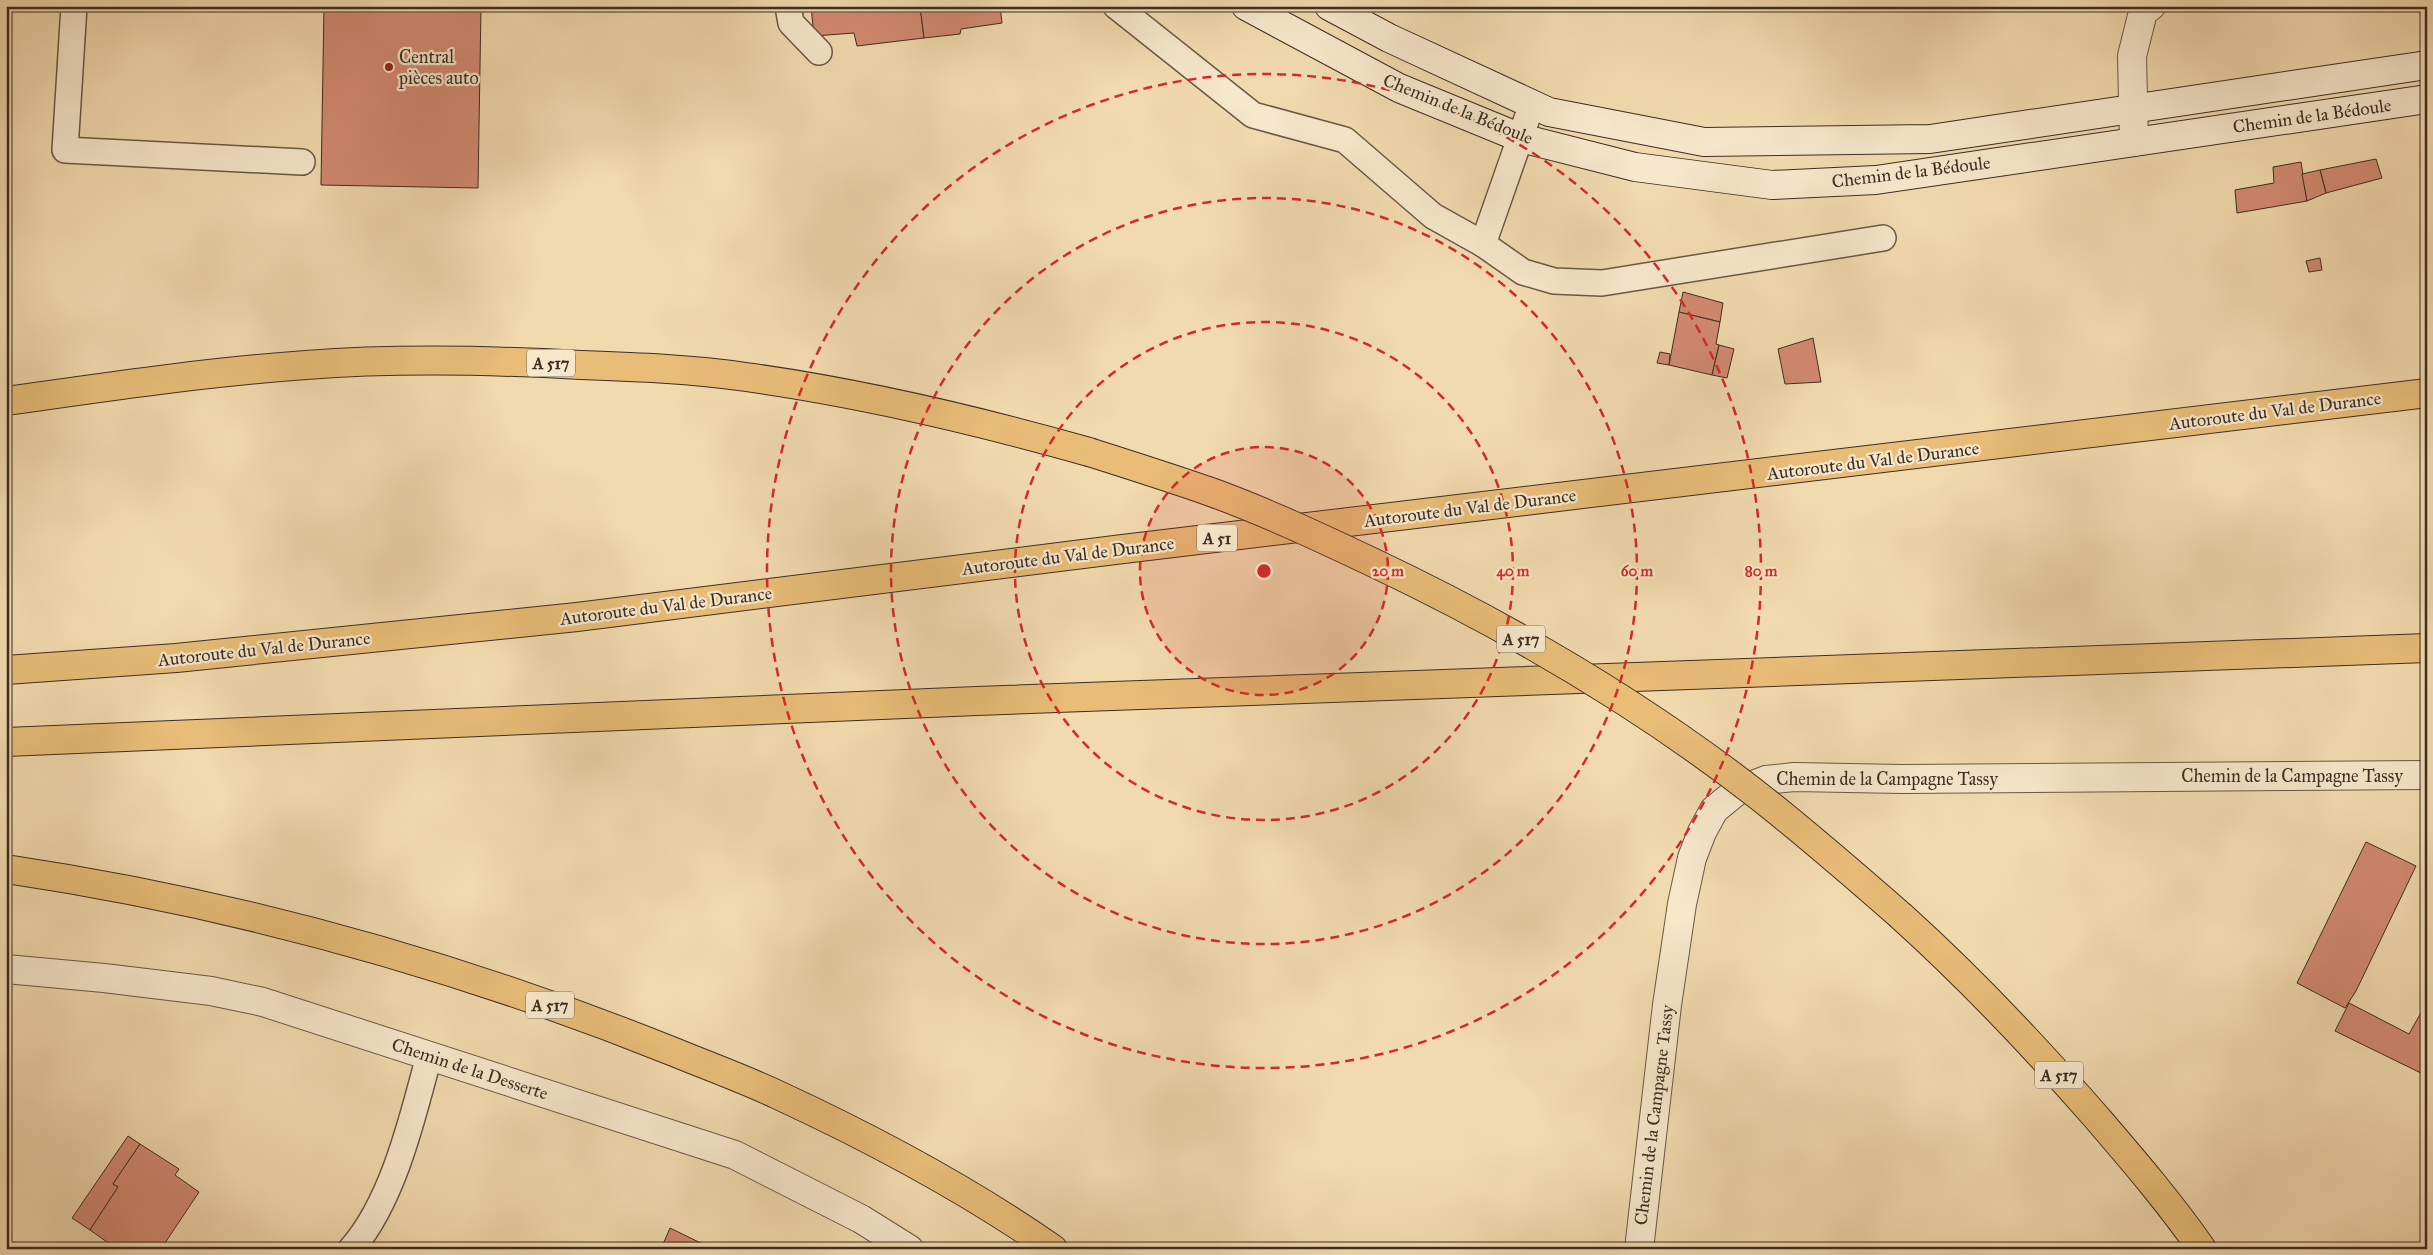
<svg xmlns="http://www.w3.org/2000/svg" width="2433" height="1255" font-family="'IM FELL Great Primer',serif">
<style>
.building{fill:#d38a72;stroke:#3b2d24}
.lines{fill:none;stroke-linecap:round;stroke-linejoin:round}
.lane-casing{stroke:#695847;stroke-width:28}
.street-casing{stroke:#695847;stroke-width:30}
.secondary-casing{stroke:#3b2d24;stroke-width:30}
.highway-casing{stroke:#3b2d24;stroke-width:30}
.lane{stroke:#f7e7cb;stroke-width:25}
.street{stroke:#f7e7cb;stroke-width:28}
.secondary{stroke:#f7e7cb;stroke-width:28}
.highway{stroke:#e9bd78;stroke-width:28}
.highway-bridge-casing{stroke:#3b2d24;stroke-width:30;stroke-linecap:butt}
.highway-bridge{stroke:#e9bd78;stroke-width:28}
.ring{fill:none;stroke:#d62828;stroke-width:2.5;stroke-dasharray:9 6}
.poi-dot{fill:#8f2418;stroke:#f7e7cb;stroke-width:2}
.labels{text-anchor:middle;stroke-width:4.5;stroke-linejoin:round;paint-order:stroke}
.shield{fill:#f7e7cb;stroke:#736556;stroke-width:1}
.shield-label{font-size:16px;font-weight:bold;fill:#3b2d24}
.poi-label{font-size:18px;fill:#3b2d24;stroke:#f7e7cb;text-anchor:start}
.street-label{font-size:18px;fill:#3b2d24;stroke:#f7e7cb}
.centre{fill:#d62828;stroke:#f7e7cb;stroke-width:2.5}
.ring-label{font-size:15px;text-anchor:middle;font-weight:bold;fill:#d62828;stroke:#f7e7cb;stroke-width:4.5;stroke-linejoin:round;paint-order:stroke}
</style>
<rect width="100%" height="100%" fill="#f2daaf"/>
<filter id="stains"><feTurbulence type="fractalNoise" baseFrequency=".004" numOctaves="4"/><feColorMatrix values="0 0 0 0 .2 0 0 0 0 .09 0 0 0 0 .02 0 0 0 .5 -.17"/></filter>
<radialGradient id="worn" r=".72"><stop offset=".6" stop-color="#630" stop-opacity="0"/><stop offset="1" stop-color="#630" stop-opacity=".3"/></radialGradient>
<g class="building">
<path d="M 324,6 L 481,6 L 478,188 L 321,185 Z"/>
<path d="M 811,6 L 920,6 L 924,38 L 857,46 L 854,33 L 814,36 Z"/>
<path d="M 920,6 L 1000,6 L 1002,23 L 961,29 L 960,34 L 924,38 Z"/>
<path d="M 2376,159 L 2382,178 L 2326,193 L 2320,170 Z"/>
<path d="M 2301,162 L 2307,201 L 2237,213 L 2235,190 L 2274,183 L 2273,167 Z"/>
<path d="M 2320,170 L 2326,193 L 2307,201 L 2302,174 Z"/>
<path d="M 2320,258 L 2322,270 L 2309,272 L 2306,261 Z"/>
<path d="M 1683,292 L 1723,303 L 1720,322 L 1679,312 Z"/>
<path d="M 1679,312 L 1720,322 L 1716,344 L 1719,345 L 1712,375 L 1669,365 Z"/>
<path d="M 1813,338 L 1821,382 L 1785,384 L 1778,349 Z"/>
<path d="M 1719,345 L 1734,349 L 1727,378 L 1712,375 Z"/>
<path d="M 1660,352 L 1670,354 L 1669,365 L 1657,363 Z"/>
<path d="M 2366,842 L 2416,866 L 2356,991 L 2345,1008 L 2297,983 Z"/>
<path d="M 2427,1002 L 2427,1076 L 2335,1031 L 2349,1003 L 2409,1034 Z"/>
<path d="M 128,1136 L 140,1144 L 113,1184 L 118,1187 L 90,1230 L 72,1218 Z"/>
<path d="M 140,1144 L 179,1169 L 175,1175 L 199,1192 L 161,1249 L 117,1249 L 90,1230 L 118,1187 L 113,1184 Z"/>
<path d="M 670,1228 L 713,1249 L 661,1249 Z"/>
</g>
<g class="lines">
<g class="lane-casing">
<g id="lane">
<path d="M 74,6 L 65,150 L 302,162"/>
<path d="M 788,6 L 791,23 L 819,52"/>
<path d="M 1116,6 L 1253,115 L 1345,140 L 1433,216 L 1483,244 L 1523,272 L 1554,281 L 1602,283 L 1883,238"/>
<path d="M 1483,244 L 1532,104"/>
<path d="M 351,1249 C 393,1202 413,1116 429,1056"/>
</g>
</g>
<g class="street-casing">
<g id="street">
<path d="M 2134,142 L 2132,56 L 2143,12 L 2151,6"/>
<path d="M 6,969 L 104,978 L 211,991 L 263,1002 L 735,1155 L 861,1219 L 909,1249"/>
<path d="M 1639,1249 L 1667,1005 L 1682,904 L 1692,858 L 1702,832 L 1714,810 L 1737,791 L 1766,780 L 1794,777 L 1902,779 L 2427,775"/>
</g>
</g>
<g class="secondary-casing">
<g id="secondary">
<path d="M 1246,6 L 1399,88 L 1521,138 L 1635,167 L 1772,185 L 1876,180 L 2427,99"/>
<path d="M 1329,6 L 1389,38 L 1549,112 L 1704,142 L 1930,139 L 2427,65"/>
</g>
</g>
<g class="highway-casing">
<g id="highway">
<path d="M 6,401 C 106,387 206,372 306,365 C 398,358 490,360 581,365 C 636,367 691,369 746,377 C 862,393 976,420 1089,452"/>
<path d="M 6,670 L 176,658 L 577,617 L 1123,549 L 2427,393"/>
<path d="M 6,742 L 977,701 L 2427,648"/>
<path d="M 6,869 C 235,903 460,966 674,1052 C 708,1066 744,1079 778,1095 C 873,1139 967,1189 1053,1249"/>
<path d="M 1901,916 C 1971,979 2035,1047 2097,1118 C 2133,1160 2170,1203 2202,1249"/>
</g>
</g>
<use href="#lane" class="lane"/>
<use href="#street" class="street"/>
<use href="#secondary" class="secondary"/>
<use href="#highway" class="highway"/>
<g class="highway-bridge-casing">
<path id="highway-bridge" d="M 1089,452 C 1130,465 1171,478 1211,492 C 1266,512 1319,537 1372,562 C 1507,626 1638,702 1756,794 C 1806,833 1853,874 1901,916"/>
</g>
<use href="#highway-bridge" class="highway-bridge"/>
</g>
<circle cx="1264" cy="571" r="124" fill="#d62828" fill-opacity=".12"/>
<g class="ring">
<circle cx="1264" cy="571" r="124"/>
<circle cx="1264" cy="571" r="249"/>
<circle cx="1264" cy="571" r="373"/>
<circle cx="1264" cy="571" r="497"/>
</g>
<circle class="poi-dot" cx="389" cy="67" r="5"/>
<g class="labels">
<g class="shield">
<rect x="527" y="349.5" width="48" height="27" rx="4"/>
<rect x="1197" y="524.5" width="40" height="27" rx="4"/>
<rect x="1497" y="625.5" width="48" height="27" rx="4"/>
<rect x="526" y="991.5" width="48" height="27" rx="4"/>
<rect x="2035" y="1061.5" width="48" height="27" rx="4"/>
</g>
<g class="shield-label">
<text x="551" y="369">A 517</text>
<text x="1217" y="544">A 51</text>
<text x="1521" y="645">A 517</text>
<text x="550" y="1011">A 517</text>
<text x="2059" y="1081">A 517</text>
</g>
<g class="poi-label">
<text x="399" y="63">Central<tspan x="399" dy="21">pièces auto</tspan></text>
</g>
<g class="street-label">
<text transform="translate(1458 109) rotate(22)" y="6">Chemin de la Bédoule</text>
<text transform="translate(2312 116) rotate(-8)" y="6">Chemin de la Bédoule</text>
<text transform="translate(1911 172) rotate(-7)" y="6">Chemin de la Bédoule</text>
<text transform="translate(2275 411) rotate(-7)" y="6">Autoroute du Val de Durance</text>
<text transform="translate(1873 461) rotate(-7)" y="6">Autoroute du Val de Durance</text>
<text transform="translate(1470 508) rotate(-7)" y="6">Autoroute du Val de Durance</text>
<text transform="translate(1068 556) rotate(-7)" y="6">Autoroute du Val de Durance</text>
<text transform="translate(666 606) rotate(-7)" y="6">Autoroute du Val de Durance</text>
<text transform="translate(264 649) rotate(-6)" y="6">Autoroute du Val de Durance</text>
<text x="2292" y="782">Chemin de la Campagne Tassy</text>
<text x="1887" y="785">Chemin de la Campagne Tassy</text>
<text transform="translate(470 1069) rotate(18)" y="6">Chemin de la Desserte</text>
<text transform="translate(1654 1115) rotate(-83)" y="6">Chemin de la Campagne Tassy</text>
</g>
</g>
<circle cx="1264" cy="571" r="8" class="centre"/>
<g class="ring-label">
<text x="1388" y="576">20 m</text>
<text x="1513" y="576">40 m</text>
<text x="1637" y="576">60 m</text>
<text x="1761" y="576">80 m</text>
</g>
<rect width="2433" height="1255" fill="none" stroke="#f2daaf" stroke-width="25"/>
<rect x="8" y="8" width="2418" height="1240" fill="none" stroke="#3b2d24" stroke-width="2.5"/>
<rect x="12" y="12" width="2408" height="1230" fill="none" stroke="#3b2d24"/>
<rect width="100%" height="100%" filter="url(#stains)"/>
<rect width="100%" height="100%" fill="url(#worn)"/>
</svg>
